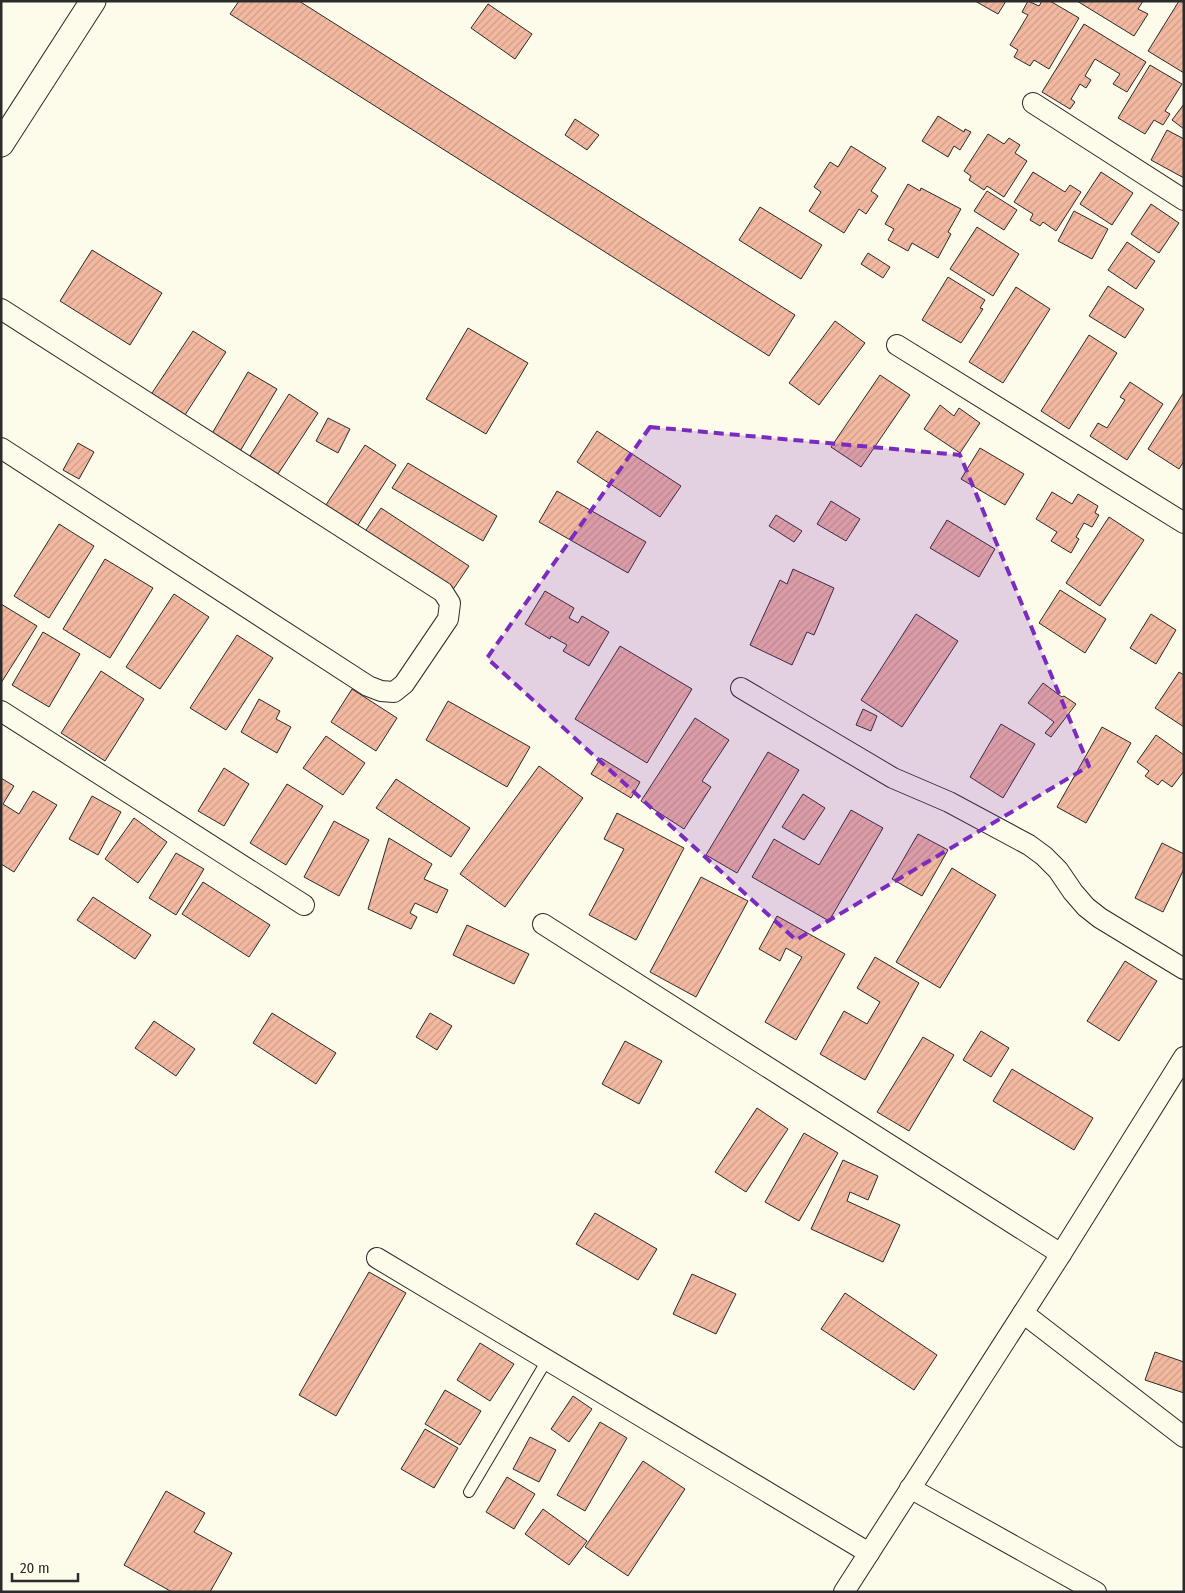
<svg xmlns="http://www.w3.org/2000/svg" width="1185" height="1593" font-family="'Fira Sans Condensed',sans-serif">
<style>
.building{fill:url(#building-hatch);stroke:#2b2b2b}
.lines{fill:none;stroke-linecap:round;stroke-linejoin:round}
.service-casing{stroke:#2b2b2b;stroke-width:12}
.minor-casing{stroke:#2b2b2b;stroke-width:22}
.tertiary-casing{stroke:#2b2b2b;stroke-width:27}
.service{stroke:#fdfbea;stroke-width:10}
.minor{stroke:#fdfbea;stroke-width:20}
.tertiary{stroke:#fdfbea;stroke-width:25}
.marked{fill:#7b2cbf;fill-opacity:0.2;stroke:#7b2cbf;stroke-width:4;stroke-dasharray:10 6;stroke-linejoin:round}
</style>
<defs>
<pattern id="building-hatch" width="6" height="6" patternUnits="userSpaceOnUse" patternTransform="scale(1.25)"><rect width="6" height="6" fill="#f2b8a0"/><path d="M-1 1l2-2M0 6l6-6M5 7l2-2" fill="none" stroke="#d09e8a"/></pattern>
</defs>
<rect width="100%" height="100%" fill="#fdfbea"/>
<g class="building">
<path d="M 239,1 L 299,1 L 795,315 L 769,356 L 230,14 Z"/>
<path d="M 975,1 L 1006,1 L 998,14 Z"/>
<path d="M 1028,1 L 1039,6 L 1042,1 L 1050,1 L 1079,18 L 1049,69 L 1034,60 L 1030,66 L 1014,57 L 1018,50 L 1010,45 L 1028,15 L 1022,12 Z"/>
<path d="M 1077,1 L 1143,1 L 1138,9 L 1148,14 L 1134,36 Z"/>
<path d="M 1179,1 L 1184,1 L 1184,73 L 1148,51 Z"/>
<path d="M 488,4 L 532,34 L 515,59 L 471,28 Z"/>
<path d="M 1084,24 L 1146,62 L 1127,92 L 1113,84 L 1120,74 L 1095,59 L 1085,76 L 1091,80 L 1086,88 L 1080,84 L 1071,99 L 1075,102 L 1070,109 L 1042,92 Z"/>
<path d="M 1150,65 L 1182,84 L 1165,111 L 1170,114 L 1163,125 L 1154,120 L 1145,134 L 1118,118 Z"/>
<path d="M 1184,104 L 1184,129 L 1172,120 Z"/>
<path d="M 938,116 L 964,132 L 965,129 L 971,132 L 960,150 L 954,146 L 948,157 L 922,141 Z"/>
<path d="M 575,119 L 599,135 L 587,150 L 565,135 Z"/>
<path d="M 1167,130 L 1184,139 L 1184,178 L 1151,160 Z"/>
<path d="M 988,134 L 1004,144 L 1009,138 L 1020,145 L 1015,153 L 1027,161 L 1004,197 L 987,186 L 984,190 L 969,180 L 971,176 L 964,171 Z"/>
<path d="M 851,146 L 886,168 L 871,191 L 878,196 L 866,214 L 859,209 L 844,233 L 809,211 L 821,192 L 814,187 L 830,162 L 838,167 Z"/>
<path d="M 1033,172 L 1065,192 L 1070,185 L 1081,192 L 1056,231 L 1043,222 L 1040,226 L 1030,220 L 1033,214 L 1014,202 Z"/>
<path d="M 1101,172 L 1133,193 L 1112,225 L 1080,204 Z"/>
<path d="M 908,184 L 920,191 L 921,188 L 961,209 L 948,232 L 951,234 L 938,258 L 912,243 L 908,251 L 888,240 L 894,229 L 885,224 Z"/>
<path d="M 987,191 L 1017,210 L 1004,230 L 974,211 Z"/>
<path d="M 1151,204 L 1179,223 L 1159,253 L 1131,234 Z"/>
<path d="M 760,207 L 822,245 L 801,279 L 739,240 Z"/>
<path d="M 1074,211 L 1108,229 L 1092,259 L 1058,241 Z"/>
<path d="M 977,227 L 1019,254 L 993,296 L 950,269 Z"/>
<path d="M 1127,242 L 1155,261 L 1136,289 L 1108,270 Z"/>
<path d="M 92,250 L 162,293 L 130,345 L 60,301 Z"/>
<path d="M 868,253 L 890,267 L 883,278 L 861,264 Z"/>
<path d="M 948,277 L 985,300 L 980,308 L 983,309 L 961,343 L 922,320 Z"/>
<path d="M 1108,286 L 1144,309 L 1125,338 L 1089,316 Z"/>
<path d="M 1016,287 L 1050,309 L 1003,383 L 969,362 Z"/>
<path d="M 835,321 L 865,343 L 819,405 L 789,383 Z"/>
<path d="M 468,328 L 528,363 L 486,434 L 426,399 Z"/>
<path d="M 193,331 L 226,352 L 183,418 L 150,396 Z"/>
<path d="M 1089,335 L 1117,353 L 1069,429 L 1041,411 Z"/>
<path d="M 248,372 L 277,389 L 239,453 L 210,437 Z"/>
<path d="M 880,375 L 910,395 L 861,467 L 831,447 Z"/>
<path d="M 1130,382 L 1163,404 L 1127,460 L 1090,436 L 1098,423 L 1107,428 L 1125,400 L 1120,397 Z"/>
<path d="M 1184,392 L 1184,461 L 1179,469 L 1148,449 Z"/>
<path d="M 289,394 L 318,413 L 278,474 L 250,456 Z"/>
<path d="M 940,405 L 954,416 L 959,408 L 980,423 L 960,453 L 924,429 Z"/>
<path d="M 328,418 L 350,429 L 338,453 L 316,441 Z"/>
<path d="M 597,431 L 681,486 L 660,517 L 577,462 Z"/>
<path d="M 78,443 L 94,452 L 79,479 L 63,470 Z"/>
<path d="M 365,445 L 396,465 L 356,528 L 324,508 Z"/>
<path d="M 980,448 L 1024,474 L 1005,505 L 961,479 Z"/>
<path d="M 408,463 L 497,516 L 483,541 L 392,488 Z"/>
<path d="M 557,491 L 646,542 L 628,573 L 539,522 Z"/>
<path d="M 1052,492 L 1072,504 L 1078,494 L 1098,506 L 1095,513 L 1099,515 L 1092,527 L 1084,523 L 1076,537 L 1079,539 L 1071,553 L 1051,541 L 1057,532 L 1036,519 Z"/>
<path d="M 831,501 L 860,519 L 846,541 L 817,524 Z"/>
<path d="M 381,508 L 469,566 L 452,591 L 364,533 Z"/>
<path d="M 776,515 L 802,531 L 794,542 L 769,526 Z"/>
<path d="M 1109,517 L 1144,540 L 1100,606 L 1066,583 Z"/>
<path d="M 947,520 L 995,549 L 979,577 L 930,548 Z"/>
<path d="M 59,524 L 94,546 L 49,618 L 14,596 Z"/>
<path d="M 105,559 L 153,588 L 110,658 L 63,629 Z"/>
<path d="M 793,569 L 834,588 L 814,635 L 807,632 L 792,665 L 750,645 L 780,580 L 787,584 Z"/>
<path d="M 1060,590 L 1106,619 L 1085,653 L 1039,623 Z"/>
<path d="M 545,591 L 574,608 L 569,618 L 578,623 L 582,616 L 609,632 L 589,666 L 563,651 L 567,645 L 551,636 L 550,639 L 525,624 Z"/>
<path d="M 174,594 L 209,617 L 160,689 L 126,667 Z"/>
<path d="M 1,604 L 37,626 L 1,683 Z"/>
<path d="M 916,614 L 958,641 L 902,727 L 861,700 Z"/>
<path d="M 1151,614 L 1176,630 L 1156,664 L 1130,648 Z"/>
<path d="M 43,632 L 80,654 L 49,707 L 12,685 Z"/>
<path d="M 237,635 L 273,658 L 226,730 L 190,708 Z"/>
<path d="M 620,646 L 692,689 L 647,763 L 575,719 Z"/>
<path d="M 101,671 L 144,699 L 105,761 L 61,733 Z"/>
<path d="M 1179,672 L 1184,675 L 1184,727 L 1155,708 Z"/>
<path d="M 1043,683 L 1062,697 L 1064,696 L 1076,704 L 1051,737 L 1045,733 L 1054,722 L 1028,703 Z"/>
<path d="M 352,689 L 397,718 L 376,751 L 331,722 Z"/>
<path d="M 259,699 L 280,711 L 276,719 L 291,727 L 277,753 L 241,732 Z"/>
<path d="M 448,701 L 530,747 L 507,787 L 426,740 Z"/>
<path d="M 863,709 L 877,716 L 871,731 L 856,725 Z"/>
<path d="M 695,718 L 729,740 L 702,781 L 711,787 L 684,829 L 641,801 Z"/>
<path d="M 1001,724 L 1035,744 L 1003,798 L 970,777 Z"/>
<path d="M 1102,727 L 1131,743 L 1086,823 L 1057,807 Z"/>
<path d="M 1156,735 L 1184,755 L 1184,771 L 1172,787 L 1162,780 L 1158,785 L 1145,776 L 1149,771 L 1137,762 Z"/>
<path d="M 326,736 L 365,763 L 343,795 L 303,768 Z"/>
<path d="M 768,752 L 799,770 L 737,873 L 706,855 Z"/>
<path d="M 601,758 L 640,782 L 631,798 L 591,774 Z"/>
<path d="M 539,766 L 583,798 L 505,907 L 460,874 Z"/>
<path d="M 224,768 L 249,784 L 224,826 L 198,811 Z"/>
<path d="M 1,778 L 14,786 L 3,804 L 19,814 L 33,791 L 57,805 L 14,872 L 1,864 Z"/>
<path d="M 396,779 L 470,828 L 451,857 L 376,808 Z"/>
<path d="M 287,784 L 323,806 L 286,865 L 250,843 Z"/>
<path d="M 803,794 L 825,808 L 804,840 L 782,827 Z"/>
<path d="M 92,796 L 121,812 L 98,855 L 69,839 Z"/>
<path d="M 851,810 L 883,828 L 829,921 L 752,877 L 774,839 L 819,865 Z"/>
<path d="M 617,813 L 684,848 L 636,940 L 589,915 L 624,849 L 604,839 Z"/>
<path d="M 134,818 L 167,842 L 138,883 L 105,859 Z"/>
<path d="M 334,821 L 369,840 L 339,896 L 304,877 Z"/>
<path d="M 918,834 L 948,850 L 922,896 L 892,879 Z"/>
<path d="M 389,838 L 432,864 L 424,879 L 448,890 L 437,913 L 415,903 L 410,913 L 417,917 L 411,929 L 368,909 Z"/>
<path d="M 1162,843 L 1184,854 L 1184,869 L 1163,912 L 1135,898 Z"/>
<path d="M 176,853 L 204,869 L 176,915 L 149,898 Z"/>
<path d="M 952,868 L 996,895 L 940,988 L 896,962 Z"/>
<path d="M 701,877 L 748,901 L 696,997 L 650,972 Z"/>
<path d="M 203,882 L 270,925 L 249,957 L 182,914 Z"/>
<path d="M 93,897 L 151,935 L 135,959 L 77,920 Z"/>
<path d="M 777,916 L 845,954 L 796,1040 L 765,1022 L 802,957 L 786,948 L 780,961 L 759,949 Z"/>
<path d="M 467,925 L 529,954 L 514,984 L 453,955 Z"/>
<path d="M 875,957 L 919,983 L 865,1080 L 820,1054 L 844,1011 L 867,1024 L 880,1002 L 857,988 Z"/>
<path d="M 1125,961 L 1157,981 L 1119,1041 L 1087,1021 Z"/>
<path d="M 272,1013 L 336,1053 L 316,1084 L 253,1043 Z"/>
<path d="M 430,1013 L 452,1026 L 437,1050 L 416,1037 Z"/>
<path d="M 154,1021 L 195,1049 L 176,1076 L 135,1048 Z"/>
<path d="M 981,1031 L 1009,1048 L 991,1077 L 963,1060 Z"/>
<path d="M 923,1037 L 954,1055 L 909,1131 L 877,1112 Z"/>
<path d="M 625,1041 L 662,1061 L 639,1104 L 602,1084 Z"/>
<path d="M 1012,1069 L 1093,1118 L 1074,1150 L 993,1101 Z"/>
<path d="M 757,1108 L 788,1129 L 746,1192 L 715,1172 Z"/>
<path d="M 804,1133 L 838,1153 L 799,1221 L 765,1202 Z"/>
<path d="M 843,1160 L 878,1176 L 868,1200 L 850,1192 L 847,1201 L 900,1225 L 883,1262 L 811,1229 Z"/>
<path d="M 595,1213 L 657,1249 L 638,1280 L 576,1244 Z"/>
<path d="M 369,1272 L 406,1293 L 336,1416 L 299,1395 Z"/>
<path d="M 692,1274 L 736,1294 L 716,1334 L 673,1314 Z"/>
<path d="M 845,1293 L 937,1355 L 914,1390 L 821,1329 Z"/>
<path d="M 480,1343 L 514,1364 L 490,1401 L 457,1380 Z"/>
<path d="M 1155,1352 L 1184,1362 L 1184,1393 L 1145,1380 Z"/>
<path d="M 445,1390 L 481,1411 L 460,1445 L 425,1424 Z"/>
<path d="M 573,1396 L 592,1409 L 569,1442 L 551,1429 Z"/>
<path d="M 600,1422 L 627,1438 L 585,1511 L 557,1495 Z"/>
<path d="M 425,1429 L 458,1448 L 434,1488 L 401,1469 Z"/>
<path d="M 530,1437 L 556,1450 L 539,1482 L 513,1469 Z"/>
<path d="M 643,1461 L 685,1489 L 628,1576 L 585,1547 Z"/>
<path d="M 507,1477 L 535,1494 L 514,1529 L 486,1512 Z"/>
<path d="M 166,1491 L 205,1513 L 194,1532 L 232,1553 L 210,1592 L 172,1592 L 124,1565 Z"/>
<path d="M 543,1509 L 587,1541 L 569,1565 L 525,1534 Z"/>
</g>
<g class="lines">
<g class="service-casing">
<path id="service" d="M 469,1492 L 547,1360"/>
</g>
<g class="minor-casing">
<g id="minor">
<path d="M 1033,103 L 1184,200"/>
<path d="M 1,309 L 443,592 L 450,603 L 448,619 L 404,684 L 394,692 L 381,691 L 368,686 L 1,448"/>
<path d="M 897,345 L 1184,523"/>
<path d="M 741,688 L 893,778 L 949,802 L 1029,845 L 1044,856 L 1058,870 L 1073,892 L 1086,907 L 1100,918 L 1184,969"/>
<path d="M 1,711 L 304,905"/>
<path d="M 543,924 L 1061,1254"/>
<path d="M 377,1258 L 869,1553"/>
<path d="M 1023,1313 L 1184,1437"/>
<path d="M 910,1488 L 1096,1592"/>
<path d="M 844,1592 L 1061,1254 L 1184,1057"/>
</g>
</g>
<g class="tertiary-casing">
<path id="tertiary" d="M 1,144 L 93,1"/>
</g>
<use href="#service" class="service"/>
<use href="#minor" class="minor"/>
<use href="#tertiary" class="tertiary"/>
</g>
<path class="marked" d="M 650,427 L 960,455 L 1089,766 L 796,940 L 487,658 Z"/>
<rect width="1185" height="1593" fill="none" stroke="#2b2b2b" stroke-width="5"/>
<path d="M12 1573v8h66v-8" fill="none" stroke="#2b2b2b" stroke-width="2.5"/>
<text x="20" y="1573" font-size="15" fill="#2b2b2b" stroke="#fdfbea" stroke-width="4" paint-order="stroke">20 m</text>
</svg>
